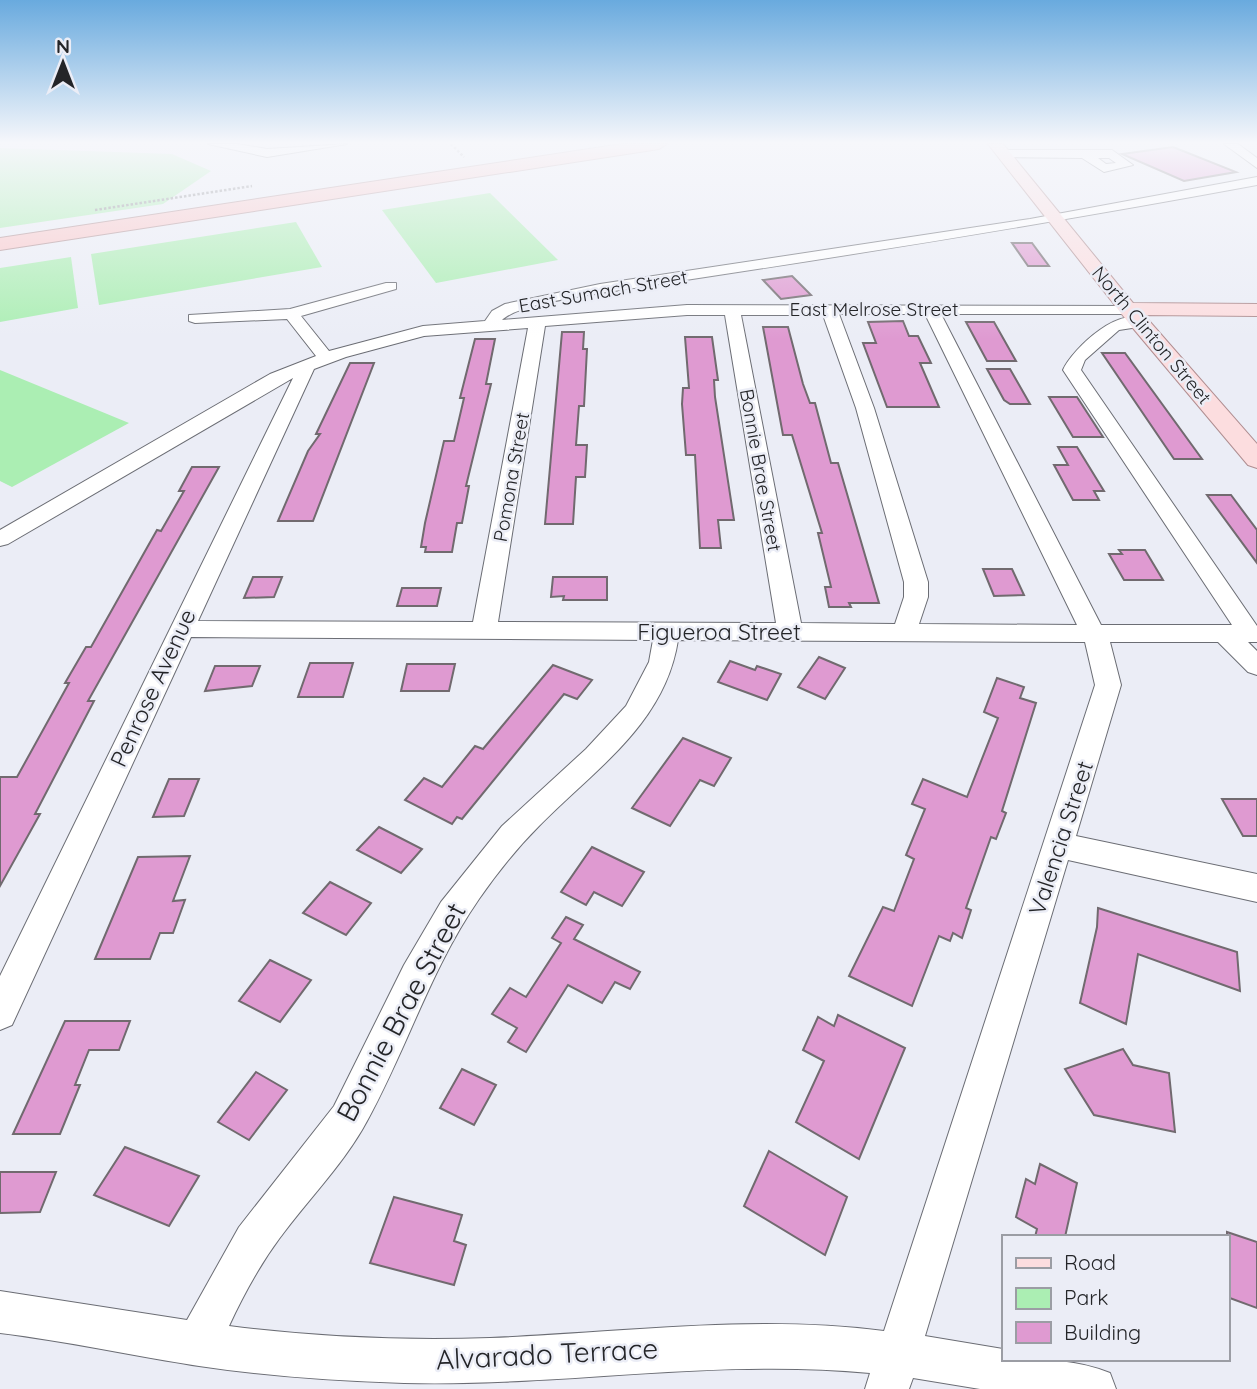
<svg xmlns="http://www.w3.org/2000/svg" width="1257" height="1389" font-family="Quicksand,sans-serif">
<style>
.green{fill:#abeeb3}
.building{fill:#df9ad1;stroke:#716a6f;stroke-width:2}
.lines{fill:none;stroke-linecap:round;stroke-linejoin:round}
.minor-casing{stroke:#6b6d74;stroke-width:2}
.major-casing{stroke:#af8e91;stroke-width:2}
.highway-casing{stroke:#af8e91;stroke-width:2}
.path{stroke:#898a90;stroke-width:2.5;stroke-dasharray:2.5 2;stroke-linecap:butt}
.minor{fill:#fff;fill-rule:evenodd}
.major{fill:#fcdddf;fill-rule:evenodd}
.highway{fill:#fac7c9;fill-rule:evenodd}
.labels{text-anchor:middle;stroke-width:5;stroke-linejoin:round;paint-order:stroke}
.far-street-label{font-size:19px;fill:#242528;stroke:#ebedf6}
.street-label{font-size:23px;fill:#242528;stroke:#ebedf6}
.near-street-label{font-size:28px;fill:#242528;stroke:#ebedf6}
</style>
<rect width="100%" height="100%" fill="#ebedf6"/>
<g class="green">
<path d="M 0,148 L 172,154 L 211,171 L 163,204 L 0,228 Z"/>
<path d="M 490,193 L 558,260 L 436,283 L 382,210 Z"/>
<path d="M 296,222 L 322,267 L 99,305 L 91,254 Z"/>
<path d="M 71,257 L 78,308 L 0,322 L 0,268 Z"/>
<path d="M 0,370 L 129,423 L 12,487 L 0,481 Z"/>
</g>
<g class="building">
<path d="M 1173,147 L 1236,172 L 1184,181 L 1122,154 Z"/>
<path d="M 1012,243 L 1032,243 L 1049,266 L 1028,266 Z"/>
<path d="M 792,276 L 811,295 L 781,299 L 763,280 Z"/>
<path d="M 903,321 L 909,336 L 918,336 L 931,363 L 920,363 L 939,407 L 887,407 L 863,343 L 876,343 L 868,322 Z"/>
<path d="M 966,322 L 994,322 L 1016,361 L 987,361 Z"/>
<path d="M 763,327 L 788,327 L 803,384 L 810,403 L 815,403 L 831,463 L 838,463 L 879,603 L 849,603 L 851,607 L 829,607 L 825,587 L 831,587 L 818,533 L 822,533 L 792,435 L 783,435 Z"/>
<path d="M 562,332 L 584,332 L 583,349 L 587,349 L 584,406 L 579,406 L 576,445 L 587,445 L 585,477 L 576,477 L 573,524 L 545,524 Z"/>
<path d="M 685,337 L 712,337 L 718,380 L 714,380 L 715,397 L 734,520 L 718,520 L 721,548 L 700,548 L 695,455 L 686,455 L 682,404 L 683,388 L 689,388 Z"/>
<path d="M 475,339 L 495,339 L 486,384 L 491,384 L 466,486 L 469,486 L 462,523 L 457,523 L 452,552 L 425,552 L 426,547 L 421,547 L 425,523 L 444,441 L 454,441 L 464,398 L 460,398 Z"/>
<path d="M 1102,353 L 1125,353 L 1202,459 L 1174,459 Z"/>
<path d="M 350,363 L 374,363 L 313,521 L 278,521 L 308,451 L 320,434 L 316,434 Z"/>
<path d="M 987,369 L 1010,369 L 1030,404 L 1010,404 L 1004,400 Z"/>
<path d="M 1049,397 L 1077,397 L 1103,437 L 1073,437 Z"/>
<path d="M 1058,447 L 1077,447 L 1104,491 L 1094,491 L 1099,500 L 1073,500 L 1054,465 L 1068,465 Z"/>
<path d="M 192,467 L 219,467 L 88,701 L 94,701 L 35,814 L 40,814 L 0,886 L 0,777 L 17,777 L 69,683 L 65,683 L 86,647 L 91,647 L 157,530 L 161,531 L 184,491 L 179,491 Z"/>
<path d="M 1207,495 L 1231,495 L 1257,530 L 1257,563 Z"/>
<path d="M 1119,550 L 1145,550 L 1163,580 L 1124,580 L 1109,554 L 1122,554 Z"/>
<path d="M 983,569 L 1012,569 L 1024,595 L 994,596 Z"/>
<path d="M 253,577 L 282,577 L 274,597 L 244,598 Z"/>
<path d="M 553,577 L 607,577 L 607,600 L 563,600 L 564,596 L 551,597 Z"/>
<path d="M 402,588 L 441,588 L 437,606 L 397,606 Z"/>
<path d="M 819,657 L 845,668 L 825,699 L 798,687 Z"/>
<path d="M 730,661 L 755,670 L 757,666 L 781,674 L 767,700 L 718,682 Z"/>
<path d="M 310,663 L 353,663 L 343,697 L 298,697 Z"/>
<path d="M 407,664 L 455,664 L 449,691 L 401,691 Z"/>
<path d="M 553,665 L 592,680 L 577,699 L 564,694 L 462,819 L 457,817 L 452,824 L 405,800 L 424,778 L 442,787 L 475,746 L 483,749 Z"/>
<path d="M 215,666 L 260,666 L 252,686 L 205,691 Z"/>
<path d="M 997,678 L 1024,687 L 1020,698 L 1036,703 L 1002,811 L 1006,813 L 996,839 L 991,837 L 966,908 L 971,910 L 962,938 L 953,933 L 950,941 L 939,936 L 912,1006 L 849,976 L 883,907 L 894,911 L 914,859 L 906,855 L 925,809 L 912,804 L 923,779 L 967,797 L 998,718 L 984,712 Z"/>
<path d="M 683,738 L 731,758 L 714,786 L 700,780 L 670,826 L 632,808 Z"/>
<path d="M 169,779 L 199,779 L 184,816 L 153,817 Z"/>
<path d="M 1222,799 L 1257,799 L 1257,836 L 1243,836 Z"/>
<path d="M 379,827 L 422,849 L 401,873 L 357,850 Z"/>
<path d="M 592,847 L 644,872 L 622,906 L 594,892 L 586,905 L 561,892 Z"/>
<path d="M 190,856 L 173,901 L 185,900 L 173,933 L 160,933 L 150,959 L 95,959 L 138,857 Z"/>
<path d="M 330,882 L 371,903 L 346,935 L 303,913 Z"/>
<path d="M 1098,908 L 1237,952 L 1240,991 L 1138,954 L 1126,1024 L 1080,1003 L 1097,927 Z"/>
<path d="M 566,917 L 583,925 L 574,939 L 640,972 L 630,989 L 615,982 L 602,1003 L 568,985 L 526,1052 L 508,1042 L 517,1028 L 492,1014 L 510,988 L 526,997 L 561,943 L 552,938 Z"/>
<path d="M 270,960 L 311,980 L 280,1022 L 239,1001 Z"/>
<path d="M 838,1015 L 905,1048 L 859,1159 L 796,1122 L 824,1061 L 803,1050 L 818,1017 L 834,1026 Z"/>
<path d="M 65,1021 L 130,1021 L 119,1050 L 89,1050 L 75,1085 L 80,1085 L 60,1134 L 13,1134 Z"/>
<path d="M 1123,1049 L 1133,1065 L 1169,1073 L 1175,1132 L 1094,1115 L 1065,1069 Z"/>
<path d="M 462,1069 L 496,1085 L 474,1125 L 440,1108 Z"/>
<path d="M 256,1072 L 287,1090 L 249,1140 L 218,1122 Z"/>
<path d="M 125,1147 L 199,1176 L 169,1226 L 94,1195 Z"/>
<path d="M 769,1151 L 847,1197 L 825,1255 L 744,1206 Z"/>
<path d="M 1040,1164 L 1077,1183 L 1065,1237 L 1035,1237 L 1037,1229 L 1016,1217 L 1026,1179 L 1035,1184 Z"/>
<path d="M 0,1172 L 56,1172 L 40,1212 L 0,1213 Z"/>
<path d="M 394,1197 L 462,1215 L 454,1241 L 466,1245 L 454,1285 L 370,1263 Z"/>
<path d="M 1227,1232 L 1257,1242 L 1257,1308 L 1227,1297 Z"/>
</g>
<g class="lines">
<g class="minor-casing">
<g id="minor">
<path d="M 208,144 L 237,144 L 267,149 L 347,144 L 267,157 Z"/>
<path d="M 1224,144 L 1238,144 L 1257,158 L 1257,168 Z"/>
<path d="M 1003,150 L 1112,150 L 1133,165 L 1104,172 L 1082,158 L 999,157 L 997,154 ZM 1098,158 L 1109,158 L 1116,163 L 1106,164 Z"/>
<path d="M 1257,177 L 1257,185 C 1052,223 846,256 640,287 C 612,292 520,302 502,320 L 687,305 L 1134,306 L 1136,309 L 1128,314 L 941,314 L 1101,625 L 1232,625 L 1063,370 C 1072,349 1124,300 1147,323 L 1145,326 L 1119,330 L 1085,360 L 1081,370 L 1257,626 L 1257,642 L 1248,642 L 1257,651 L 1257,675 L 1248,672 L 1218,642 L 1110,642 L 1121,685 L 1076,836 L 1257,874 L 1257,902 L 1068,860 L 925,1336 L 1003,1349 L 1003,1359 C 1040,1359 1075,1359 1110,1373 L 1116,1389 L 980,1389 L 913,1378 L 909,1389 L 865,1389 L 870,1373 C 714,1358 560,1387 404,1383 C 336,1381 266,1376 199,1366 C 133,1356 67,1341 0,1333 L 0,1291 L 187,1320 L 239,1227 L 334,1106 L 404,965 L 441,902 L 502,826 L 586,749 L 626,706 L 649,662 L 653,640 L 191,637 L 12,1025 L 0,1030 L 0,976 L 293,378 L 8,544 L 0,546 L 0,530 L 270,374 L 316,356 L 287,319 L 195,323 L 189,321 L 189,315 L 290,309 L 386,283 L 396,283 L 396,289 L 301,316 L 329,351 L 423,326 L 485,321 L 492,311 L 505,304 L 600,284 L 1030,219 ZM 839,314 L 925,314 L 1077,625 L 919,624 L 928,597 L 928,582 L 874,408 ZM 687,315 L 725,315 L 776,623 L 498,622 L 545,326 ZM 741,315 L 823,315 L 856,408 L 904,582 L 904,597 L 895,624 L 801,623 ZM 528,328 L 473,622 L 198,621 L 314,369 L 346,357 L 424,336 ZM 678,640 L 1085,642 L 1095,685 L 884,1331 C 752,1314 621,1333 490,1338 C 403,1341 315,1337 229,1326 C 243,1296 259,1266 279,1239 C 306,1202 339,1169 362,1130 C 405,1055 429,971 479,899 C 497,873 517,848 539,826 C 595,769 665,724 678,640 Z"/>
</g>
</g>
<g class="major-casing">
<path id="major" d="M 988,144 L 1003,144 L 1133,303 L 1257,304 L 1257,316 L 1144,315 L 1257,444 L 1257,468 L 1248,465 L 1132,327 Z"/>
</g>
<g class="highway-casing">
<path id="highway" d="M 622,144 L 667,144 L 659,149 L 0,250 L 0,238 Z"/>
</g>
<g class="path">
<path d="M 451,144 L 464,157"/>
<path d="M 95,210 L 252,186"/>
</g>
<use href="#minor" class="minor"/>
<use href="#major" class="major"/>
<use href="#highway" class="highway"/>
</g>
<linearGradient id="sky" x2="0" y2="1"><stop stop-color="#69aade"/><stop offset="0.42" stop-color="#f6f7fb"/><stop offset="1" stop-color="#f6f7fb" stop-opacity="0"/></linearGradient>
<rect width="1257" height="339" fill="url(#sky)"/>
<g class="labels">
<g class="far-street-label">
<text transform="translate(603 291) rotate(-10)" y="7">East Sumach Street</text>
<text x="874" y="316">East Melrose Street</text>
<text transform="translate(1152 335) rotate(50)" y="7">North Clinton Street</text>
<text transform="translate(761 470) rotate(80)" y="7">Bonnie Brae Street</text>
<text transform="translate(511 477) rotate(-80)" y="7">Pomona Street</text>
</g>
<g class="street-label">
<text x="719" y="640">Figueroa Street</text>
<text transform="translate(153 688) rotate(-65)" y="8">Penrose Avenue</text>
<text transform="translate(1061 838) rotate(-72)" y="8">Valencia Street</text>
</g>
<g class="near-street-label">
<text transform="translate(401 1012) rotate(-62)" y="10">Bonnie Brae Street</text>
<text transform="translate(547 1354) rotate(-3)" y="10">Alvarado Terrace</text>
</g>
</g>
<rect x="1002" y="1235" width="228" height="126" fill="#ebedf6" stroke="#9b9da4" stroke-width="2"/>
<rect x="1016" y="1258" width="35" height="10" fill="#fcdddf" stroke="#9b9da4" stroke-width="2"/>
<text x="1064" y="1270" font-size="21" fill="#242528">Road</text>
<rect x="1016" y="1288" width="35" height="21" fill="#abeeb3" stroke="#9b9da4" stroke-width="2"/>
<text x="1064" y="1305" font-size="21" fill="#242528">Park</text>
<rect x="1016" y="1322" width="35" height="21" fill="#df9ad1" stroke="#9b9da4" stroke-width="2"/>
<text x="1064" y="1340" font-size="21" fill="#242528">Building</text>
<g transform="translate(63 63)" stroke="#ebedf6" stroke-width="5" paint-order="stroke">
<path d="M0-5L12 26L0 18L-12 26Z" fill="#242528"/>
<text y="-10" font-size="19" font-weight="bold" text-anchor="middle" fill="#242528">N</text>
</g>
</svg>
